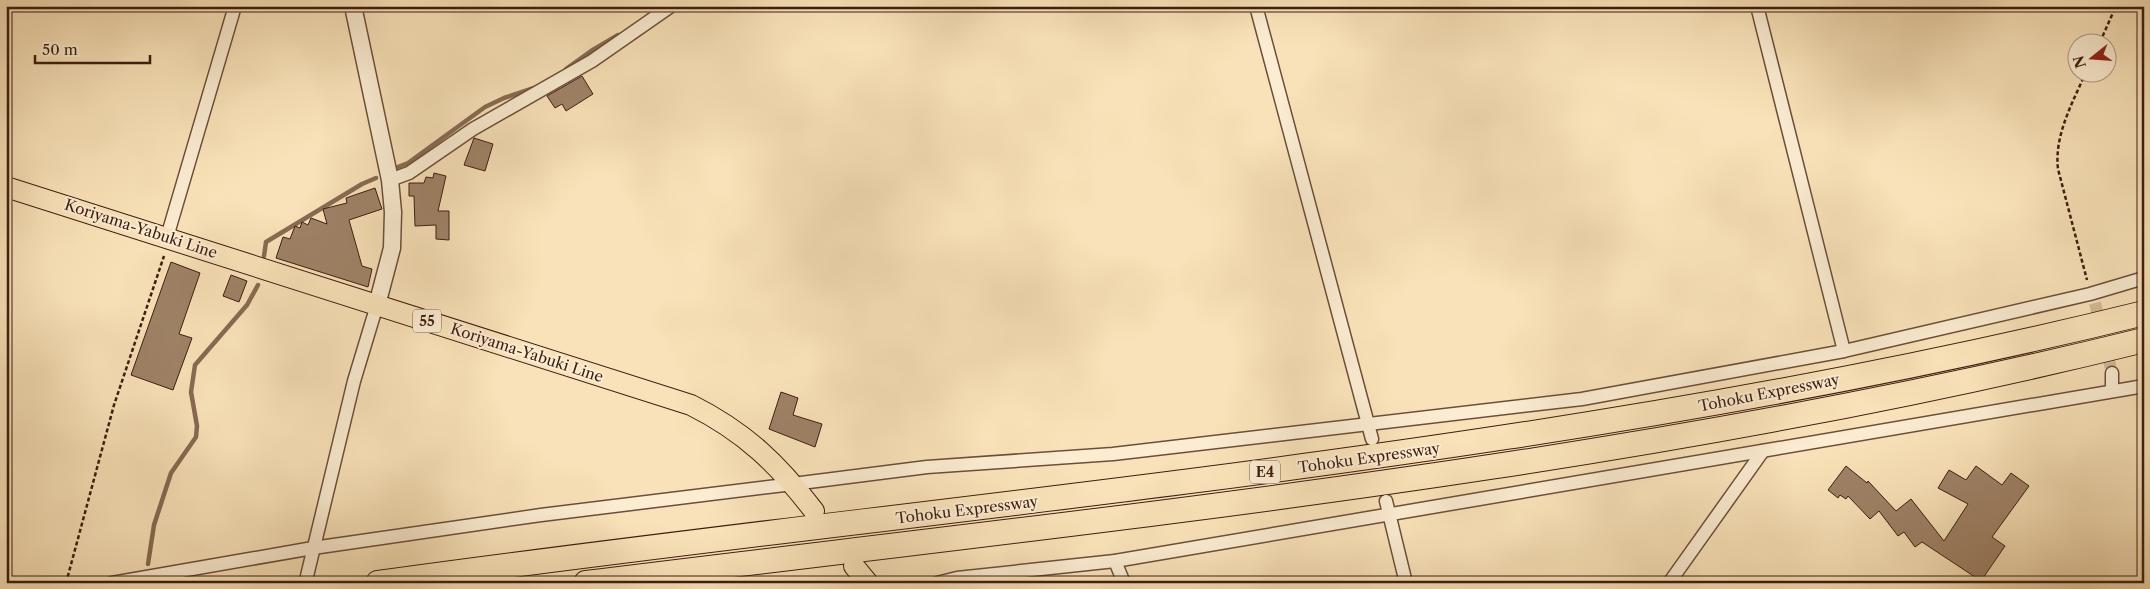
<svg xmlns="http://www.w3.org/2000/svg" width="2150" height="589" font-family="'Libre Caslon Text',serif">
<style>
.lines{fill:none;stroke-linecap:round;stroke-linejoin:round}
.stream{stroke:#876b53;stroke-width:4.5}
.building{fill:#9f8368;stroke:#3d1d10}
.minor-tunnel{stroke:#d3bb97;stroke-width:12;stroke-dasharray:12 6;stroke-linecap:butt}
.minor-casing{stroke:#6c4e3a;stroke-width:15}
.tertiary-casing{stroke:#6c4e3a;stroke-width:19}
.primary-casing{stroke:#3d1d10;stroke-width:22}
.motorway-casing{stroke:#3d1d10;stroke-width:26}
.path{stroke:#3d1d10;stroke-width:2.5;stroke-dasharray:4 2.5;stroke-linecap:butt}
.minor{stroke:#fbecd2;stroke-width:12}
.tertiary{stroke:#fbecd2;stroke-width:16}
.primary{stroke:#f9e2b9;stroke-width:20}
.motorway{stroke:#f9e2b9;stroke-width:24}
.labels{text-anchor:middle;stroke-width:4;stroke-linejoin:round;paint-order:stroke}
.shield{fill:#fbecd2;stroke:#765b4a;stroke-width:1}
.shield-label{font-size:14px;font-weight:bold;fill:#3d1d10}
.street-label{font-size:15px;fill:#3d1d10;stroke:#fbecd2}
</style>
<rect width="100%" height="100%" fill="#f9e2b9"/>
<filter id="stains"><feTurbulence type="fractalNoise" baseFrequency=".004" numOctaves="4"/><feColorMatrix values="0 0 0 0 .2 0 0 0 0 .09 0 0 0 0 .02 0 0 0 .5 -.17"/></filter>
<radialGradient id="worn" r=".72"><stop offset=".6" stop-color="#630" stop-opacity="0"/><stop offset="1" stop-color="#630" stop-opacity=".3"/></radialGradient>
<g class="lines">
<g class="stream">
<path d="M 566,69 L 591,51 L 618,35"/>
<path d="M 398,167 L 408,163 L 485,107 L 504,98 L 534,88"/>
<path d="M 264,256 L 266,242 L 362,184 L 376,178"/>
<path d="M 148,564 L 154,525 L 171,473 L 196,437 L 197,426 L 191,392 L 195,365 L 247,305 L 258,285"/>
</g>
</g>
<g class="building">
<path d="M 582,76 L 593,94 L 566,111 L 562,104 L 555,108 L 547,96 Z"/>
<path d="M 474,138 L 493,144 L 485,171 L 464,165 Z"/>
<path d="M 434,173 L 446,176 L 438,211 L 449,211 L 449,240 L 436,239 L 436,225 L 415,226 L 414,196 L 409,196 L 409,183 L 424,183 L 426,177 L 433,178 Z"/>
<path d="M 375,188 L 382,209 L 349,220 L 362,266 L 372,269 L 368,287 L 276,258 L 283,237 L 290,239 L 295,226 L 300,228 L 302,222 L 308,225 L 311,218 L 327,224 L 323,209 L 347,203 L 346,198 Z"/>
<path d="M 171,262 L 200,273 L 179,334 L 192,338 L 173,390 L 131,375 Z"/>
<path d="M 231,275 L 247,281 L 239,302 L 223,296 Z"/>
<path d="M 781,392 L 798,398 L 793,415 L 822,424 L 815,447 L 769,429 Z"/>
<path d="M 1846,466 L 1867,483 L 1868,481 L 1896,511 L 1911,499 L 1944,541 L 1968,504 L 1938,488 L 1949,470 L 1966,480 L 1976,466 L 2002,485 L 2011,473 L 2029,486 L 1992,537 L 2005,546 L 1981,581 L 1922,542 L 1915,547 L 1904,532 L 1898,536 L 1879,511 L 1870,519 L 1848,496 L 1846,499 L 1840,495 L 1838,498 L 1828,490 Z"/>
</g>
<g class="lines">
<path class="minor-tunnel" d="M 2095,303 L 2112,373"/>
<g class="minor-casing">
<g id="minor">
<path d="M 1256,6 L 1372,439"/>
<path d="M 1757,6 L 1844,351"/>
<path d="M 390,180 L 409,173 L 473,129 L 592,61 L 671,6"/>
<path d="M 167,237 L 235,6"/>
<path d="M 2112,373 L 2112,391"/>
<path d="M 1386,501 L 1406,583"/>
<path d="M 1115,561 L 1124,583"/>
<path d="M 307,576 L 354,381 L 377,305"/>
<path d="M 112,583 L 313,548 L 541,515 L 793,484 L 927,467 L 1113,454 L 1582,399 L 1844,351 L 2090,294 L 2144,278"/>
<path d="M 937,583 L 957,578 L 1115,561 L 2144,386"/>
<path d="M 1669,583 L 1763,451"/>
</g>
</g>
<g class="tertiary-casing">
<path id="tertiary" d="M 353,6 L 390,180 L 393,212 L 392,248 L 377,305"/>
</g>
<g class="primary-casing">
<g id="primary">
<path d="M 6,187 L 691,405 C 745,432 778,464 814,511"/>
<path d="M 854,566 L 868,583"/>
</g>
</g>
<g class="motorway-casing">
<g id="motorway">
<path d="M 378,583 C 968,501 1564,457 2144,313"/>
<path d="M 586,583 C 1107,518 1633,467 2144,340"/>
</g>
</g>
<g class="path">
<path d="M 2100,42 L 2116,6"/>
<path d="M 2086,72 C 2073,102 2054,135 2058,169 L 2087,280"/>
<path d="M 66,583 L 114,405 L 164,256"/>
</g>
<use href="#minor" class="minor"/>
<use href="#tertiary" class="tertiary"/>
<use href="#primary" class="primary"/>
<use href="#motorway" class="motorway"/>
</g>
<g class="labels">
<g class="shield">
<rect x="413" y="309.5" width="28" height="23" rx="4"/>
<rect x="1250" y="460.5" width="30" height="23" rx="4"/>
</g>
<g class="shield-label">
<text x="427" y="326">55</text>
<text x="1265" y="477">E4</text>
</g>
<g class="street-label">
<text transform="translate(141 229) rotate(18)" y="5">Koriyama-Yabuki Line</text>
<text transform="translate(527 353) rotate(18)" y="5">Koriyama-Yabuki Line</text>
<text transform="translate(1769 393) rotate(-11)" y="5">Tohoku Expressway</text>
<text transform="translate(1369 458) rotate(-8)" y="5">Tohoku Expressway</text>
<text transform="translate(967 510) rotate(-7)" y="5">Tohoku Expressway</text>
</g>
</g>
<rect width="2150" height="589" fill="none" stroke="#f9e2b9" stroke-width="25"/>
<rect x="8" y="8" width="2135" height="574" fill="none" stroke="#3d1d10" stroke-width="2.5"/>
<rect x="12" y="12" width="2125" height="564" fill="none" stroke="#3d1d10"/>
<g transform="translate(2092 58) rotate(253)"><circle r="24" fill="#fbecd2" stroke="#af9984"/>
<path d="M0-4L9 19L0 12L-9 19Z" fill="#8f2418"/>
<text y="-8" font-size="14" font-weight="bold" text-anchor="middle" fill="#3d1d10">N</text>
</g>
<path d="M35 55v8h115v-8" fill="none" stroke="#3d1d10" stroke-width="2.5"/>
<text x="42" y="55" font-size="15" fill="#3d1d10" stroke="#fbecd2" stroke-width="4" paint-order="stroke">50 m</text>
<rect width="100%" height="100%" filter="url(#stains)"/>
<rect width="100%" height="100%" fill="url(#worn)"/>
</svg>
